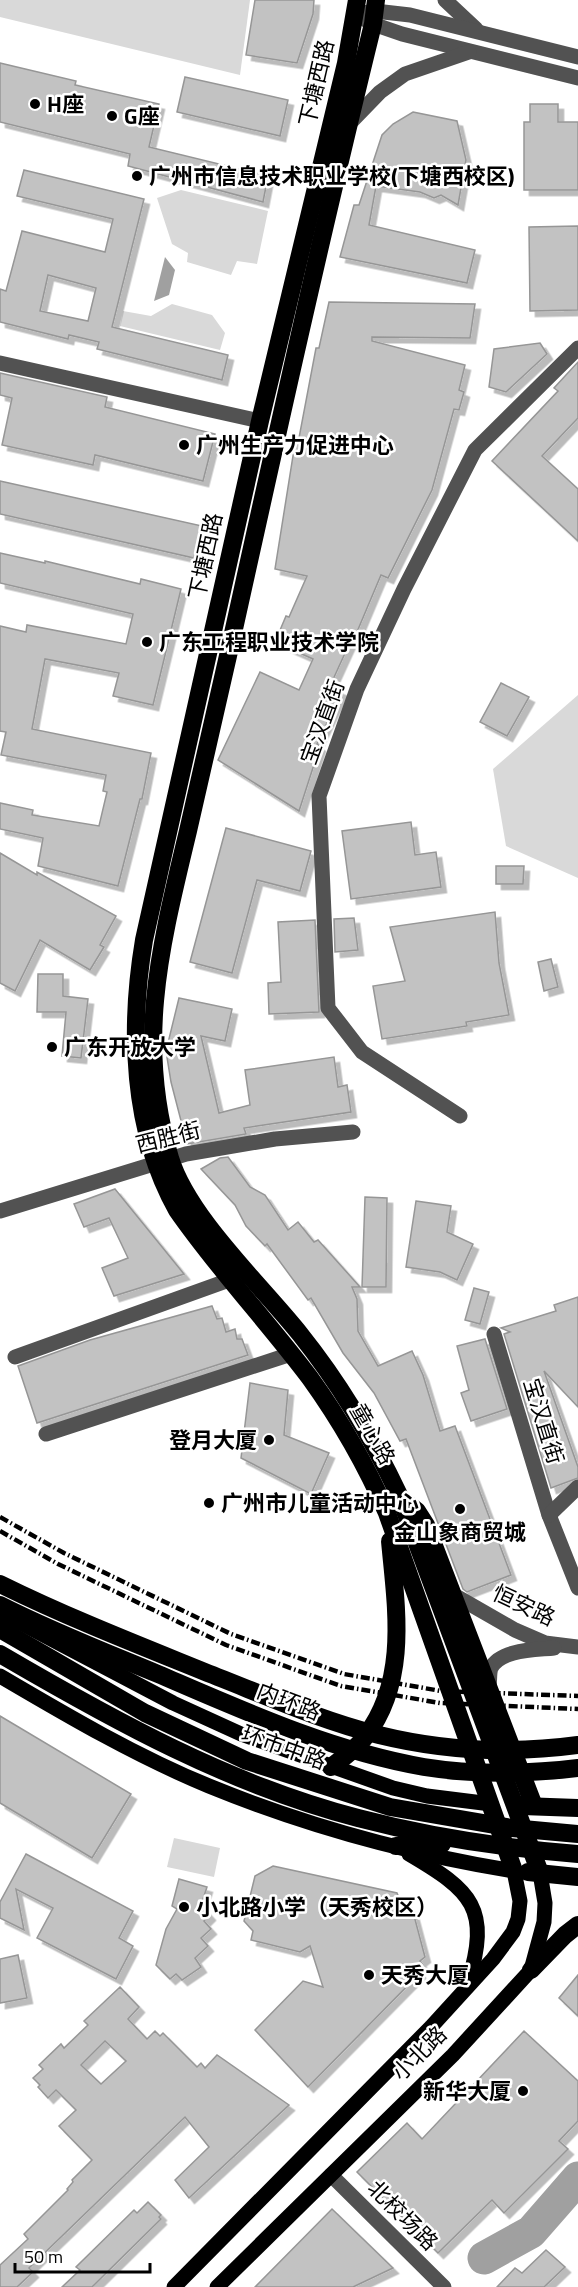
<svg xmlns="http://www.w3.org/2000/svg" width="578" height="2287" font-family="'Titillium Web','Noto Sans SC',sans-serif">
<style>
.green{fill:#d9d9d9}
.water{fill:#a0a0a0}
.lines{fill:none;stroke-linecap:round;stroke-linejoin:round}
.river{stroke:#a0a0a0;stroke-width:33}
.building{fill:#c2c2c2;stroke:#969696;stroke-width:1.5;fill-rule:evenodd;filter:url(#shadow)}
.minor{stroke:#525252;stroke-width:15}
.major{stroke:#000;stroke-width:15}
.highway{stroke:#000;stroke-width:18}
.rail{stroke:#000;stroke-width:4.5;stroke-dasharray:9 3 1.5 3;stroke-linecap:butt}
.poi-dot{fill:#000;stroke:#fff;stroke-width:2}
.labels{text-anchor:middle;stroke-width:5;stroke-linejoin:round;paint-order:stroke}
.street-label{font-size:22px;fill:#000;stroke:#fff}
.poi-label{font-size:22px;font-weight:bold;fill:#000;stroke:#fff;text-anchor:start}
</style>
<defs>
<filter id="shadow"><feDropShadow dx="5.5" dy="5.5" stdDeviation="0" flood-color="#0004"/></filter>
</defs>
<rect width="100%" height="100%" fill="#fff"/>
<g class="green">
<path d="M 0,0 L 250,0 L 240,75 L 0,17 Z"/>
<path d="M 181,190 L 268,211 L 257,264 L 237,261 L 231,275 L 187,262 L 188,253 L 172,244 L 157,198 Z"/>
<path d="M 172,304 L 212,315 L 225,333 L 220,350 L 120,326 L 123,311 L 151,316 Z"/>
<path d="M 578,695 L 578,878 L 506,846 L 493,769 Z"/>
<path d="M 174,1838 L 220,1848 L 214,1877 L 167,1867 Z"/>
</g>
<path class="water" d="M 165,257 L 175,270 L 169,295 L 154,301 Z"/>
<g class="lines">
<path class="river" d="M 484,2258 L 531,2232 L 578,2178"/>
</g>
<g class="building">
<path d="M 255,0 L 314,0 L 313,14 L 297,63 L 246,55 Z"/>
<path d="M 0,63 L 76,81 L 75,85 L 159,104 L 149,147 L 268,176 L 263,202 L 128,166 L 130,154 L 0,122 Z"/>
<path d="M 185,77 L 288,100 L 280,136 L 177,112 Z"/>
<path d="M 530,104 L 558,104 L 558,122 L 578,122 L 578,190 L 524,190 L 524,122 L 530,122 Z"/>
<path d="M 413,112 L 457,121 L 466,160 L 458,205 L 441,195 L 434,198 L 420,192 L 376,186 L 369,225 L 475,250 L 467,283 L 340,257 L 354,205 L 359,205 L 382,135 L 393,124 Z"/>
<path d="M 24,170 L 144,199 L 112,327 L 228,355 L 222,380 L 97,349 L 99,342 L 69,335 L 68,339 L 0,322 L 0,289 L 6,291 L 22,231 L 105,252 L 113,219 L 17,196 ZM 48,275 L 96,288 L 88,321 L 40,311 Z"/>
<path d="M 578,226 L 578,310 L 530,311 L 529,227 Z"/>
<path d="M 329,302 L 475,304 L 470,338 L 372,337 L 372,341 L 465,365 L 459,390 L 464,392 L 459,410 L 454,409 L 432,490 L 388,578 L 381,575 L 354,639 L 352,638 L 330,686 L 342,691 L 317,744 L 320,746 L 299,811 L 218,760 L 260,672 L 299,690 L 313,659 L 275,642 L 286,616 L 289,617 L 307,576 L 275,569 L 296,437 L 299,438 L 316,348 L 319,348 Z"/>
<path d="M 540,343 L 547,354 L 506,392 L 489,387 L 494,349 Z"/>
<path d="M 578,362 L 578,418 L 542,456 L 578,489 L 578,541 L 492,461 L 558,391 L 554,388 Z"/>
<path d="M 0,373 L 107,397 L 105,407 L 215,434 L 203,481 L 95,455 L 93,465 L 2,445 L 12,398 L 0,395 Z"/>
<path d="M 0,481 L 202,526 L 194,558 L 0,514 Z"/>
<path d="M 0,553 L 45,563 L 45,561 L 140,584 L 141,579 L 181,589 L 153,705 L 113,696 L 119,673 L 45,659 L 32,729 L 151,753 L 142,799 L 140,799 L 118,886 L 38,866 L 43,838 L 0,829 L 0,803 L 33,810 L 32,815 L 99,826 L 107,792 L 103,791 L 106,775 L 1,755 L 6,732 L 0,731 L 0,626 L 26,632 L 27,625 L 126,644 L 133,614 L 0,583 Z"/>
<path d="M 501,683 L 529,697 L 507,736 L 480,722 Z"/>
<path d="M 411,822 L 415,855 L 436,852 L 441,887 L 351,899 L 342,831 Z"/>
<path d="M 226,828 L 311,851 L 300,891 L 257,880 L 232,973 L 190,962 Z"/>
<path d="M 0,853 L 37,875 L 37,872 L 116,916 L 100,945 L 104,947 L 90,970 L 40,940 L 15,991 L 0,983 Z"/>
<path d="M 496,866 L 524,866 L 523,884 L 496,884 Z"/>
<path d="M 495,912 L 499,963 L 509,1015 L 466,1022 L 467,1026 L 382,1039 L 373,986 L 405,981 L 390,927 Z"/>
<path d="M 354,918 L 358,950 L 335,952 L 334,919 Z"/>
<path d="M 315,920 L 319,1012 L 269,1014 L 268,983 L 281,982 L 278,922 Z"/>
<path d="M 551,959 L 558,987 L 544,991 L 538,962 Z"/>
<path d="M 38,974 L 63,974 L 63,996 L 88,999 L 81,1058 L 62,1056 L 66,1012 L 37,1012 Z"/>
<path d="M 179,998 L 232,1009 L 225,1041 L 201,1036 L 219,1113 L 250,1105 L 245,1070 L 334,1057 L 338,1087 L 347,1085 L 351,1112 L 244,1128 L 246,1134 L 187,1144 L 171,1082 L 166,1051 Z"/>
<path d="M 228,1157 L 250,1187 L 265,1195 L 288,1230 L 298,1222 L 314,1242 L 318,1240 L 360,1287 L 352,1287 L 357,1299 L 358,1331 L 378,1366 L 412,1351 L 423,1375 L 440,1431 L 455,1426 L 511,1575 L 467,1592 L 463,1589 L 406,1439 L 400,1441 L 374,1393 L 343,1353 L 311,1298 L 308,1300 L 267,1244 L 265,1246 L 246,1226 L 235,1205 L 201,1169 L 220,1158 Z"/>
<path d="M 115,1189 L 184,1274 L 114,1296 L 102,1268 L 128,1258 L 109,1218 L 84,1227 L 74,1204 Z"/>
<path d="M 365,1197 L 387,1198 L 386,1287 L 362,1287 Z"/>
<path d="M 416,1201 L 451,1206 L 447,1232 L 473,1244 L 457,1280 L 440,1272 L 406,1267 Z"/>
<path d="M 474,1288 L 489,1292 L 480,1324 L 465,1320 Z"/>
<path d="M 578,1297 L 578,1407 L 544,1371 L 578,1467 L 578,1478 L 551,1488 L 504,1334 L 510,1332 L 501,1328 L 556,1311 L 554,1305 Z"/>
<path d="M 212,1306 L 217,1319 L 222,1318 L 226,1332 L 235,1329 L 237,1339 L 242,1339 L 248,1355 L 37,1423 L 18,1366 L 90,1340 Z"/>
<path d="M 485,1339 L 507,1409 L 471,1421 L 461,1393 L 469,1390 L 457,1346 Z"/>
<path d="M 250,1383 L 288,1390 L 284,1435 L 329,1453 L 311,1494 L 241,1458 Z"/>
<path d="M 0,1716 L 131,1794 L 92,1858 L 0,1803 Z"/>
<path d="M 26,1854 L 133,1911 L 119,1938 L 133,1946 L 116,1979 L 37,1938 L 53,1908 L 16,1889 L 24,1930 L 0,1918 L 0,1902 Z"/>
<path d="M 273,1866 L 397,1893 L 399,1898 L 404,1900 L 405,1906 L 412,1908 L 425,1957 L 420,1961 L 423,1965 L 418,1968 L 420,1973 L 308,2087 L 255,2030 L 303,1981 L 323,1987 L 310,1946 L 300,1952 L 251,1940 L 253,1931 L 244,1921 L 255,1876 Z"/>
<path d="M 179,1879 L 207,1887 L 201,1905 L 210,1915 L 204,1921 L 211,1929 L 201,1938 L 208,1946 L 195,1958 L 201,1967 L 182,1980 L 176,1974 L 170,1979 L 156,1965 L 166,1929 L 177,1909 L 172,1906 Z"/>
<path d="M 18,1955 L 27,1998 L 0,2003 L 0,1959 Z"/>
<path d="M 578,1975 L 578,2016 L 559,1998 Z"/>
<path d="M 120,1987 L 139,2007 L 128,2019 L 147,2039 L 155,2031 L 160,2036 L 163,2033 L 197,2067 L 201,2063 L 205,2068 L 217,2055 L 289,2105 L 189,2198 L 175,2180 L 209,2147 L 185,2117 L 29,2268 L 33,2272 L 17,2287 L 0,2287 L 0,2265 L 28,2239 L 24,2234 L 68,2190 L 67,2189 L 73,2182 L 72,2180 L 92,2160 L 59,2126 L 76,2110 L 56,2090 L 48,2098 L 38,2087 L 40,2085 L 33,2078 L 43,2069 L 39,2065 L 61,2044 L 64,2048 L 88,2025 L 84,2021 ZM 105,2041 L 126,2061 L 101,2084 L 81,2065 Z"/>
<path d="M 524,2031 L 578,2081 L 578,2121 L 559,2141 L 568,2149 L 504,2213 L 492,2200 L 438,2253 L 357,2172 L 407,2123 L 422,2139 Z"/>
<path d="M 148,2202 L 161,2215 L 159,2217 L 161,2219 L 92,2287 L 62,2287 L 80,2270 L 76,2267 L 134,2210 L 137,2213 Z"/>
<path d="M 332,2209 L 393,2268 L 353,2287 L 255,2287 Z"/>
<path d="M 546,2250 L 565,2267 L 544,2287 L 497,2287 L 515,2268 L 522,2273 Z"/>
</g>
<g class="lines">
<g class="minor">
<path d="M 445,0 L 476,29"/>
<path d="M 364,13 L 375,11 L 410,15 L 578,57"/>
<path d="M 355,14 L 373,24 L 402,34 L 578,78"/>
<path d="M 349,124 L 380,92 L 405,74 L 469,52"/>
<path d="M 0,363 L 260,421"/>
<path d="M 460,1116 L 362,1052 L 328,1008 L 319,796 L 357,689 L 404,589 L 475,450 L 578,348"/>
<path d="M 0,1211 L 186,1154 L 275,1139 L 353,1132"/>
<path d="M 494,1334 L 549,1515 L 578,1588"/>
<path d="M 15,1357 L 232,1279"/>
<path d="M 46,1434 L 291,1354"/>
<path d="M 549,1515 L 578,1487"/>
<path d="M 454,1595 L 515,1630 L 545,1643 L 578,1647"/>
<path d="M 489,1687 C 490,1681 489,1673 491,1668 C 501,1649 536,1650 554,1648"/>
<path d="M 331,2175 L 444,2287"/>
</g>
<g class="major">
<path d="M 0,1615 L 19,1622 L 173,1703 L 241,1734 L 393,1788 L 427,1796 L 491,1804"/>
<path d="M 0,1676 C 68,1716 136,1756 209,1786 C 307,1826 410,1854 514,1871 L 520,1901 L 518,1919 L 513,1932 L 493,1959 L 431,2027 L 174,2287"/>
<path d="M 409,1854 C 472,1891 491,1908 468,1983"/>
<path d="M 217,2287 L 453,2055 L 531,1970 L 544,1922 L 545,1903 L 540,1873"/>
</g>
<g class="highway">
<path d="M 357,0 L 346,63 L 260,421 L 144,940 C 129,1029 132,1130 177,1210 C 218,1269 267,1321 310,1378 C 341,1421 366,1465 387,1513 L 514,1871"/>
<path d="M 376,0 L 373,24 C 322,231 276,439 230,647 C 216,708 202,770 188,831 C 161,944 135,1041 170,1158 C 188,1217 261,1285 300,1334 C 340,1384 372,1438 399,1495 L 540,1873"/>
<path d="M 402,1499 L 417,1511 L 426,1525 L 534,1806"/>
<path d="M 0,1584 C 67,1617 136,1644 205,1672 C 262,1694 319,1720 379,1735 C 444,1751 512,1754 578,1745"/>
<path d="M 0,1605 C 51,1631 105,1652 158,1674 C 244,1711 332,1751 424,1767 C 474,1775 527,1774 578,1768"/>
<path d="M 0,1629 L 145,1713 L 247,1761 L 390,1807 L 512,1828 L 578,1834"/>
<path d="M 0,1654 C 113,1720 230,1785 358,1818 C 430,1837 504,1848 578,1854"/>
<path d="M 331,1767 C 343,1758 356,1749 365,1737 C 409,1680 396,1607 390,1541"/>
<path d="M 522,1806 L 578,1808"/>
<path d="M 396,1846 L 442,1844"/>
<path d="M 528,1872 L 578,1877"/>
<path d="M 531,1970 L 565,1935 L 578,1925"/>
</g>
<g class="rail">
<path d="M 0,1517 L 64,1553 L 231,1634 L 344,1674 L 441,1691 L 578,1696"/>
<path d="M 0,1531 L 58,1564 L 226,1645 L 341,1686 L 440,1703 L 578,1709"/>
</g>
</g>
<g class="poi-dot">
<circle cx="35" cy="104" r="6"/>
<circle cx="112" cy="116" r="6"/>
<circle cx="137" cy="176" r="6"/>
<circle cx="184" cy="445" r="6"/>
<circle cx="147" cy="642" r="6"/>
<circle cx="52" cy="1047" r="6"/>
<circle cx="269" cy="1440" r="6"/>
<circle cx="209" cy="1503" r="6"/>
<circle cx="460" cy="1509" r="6"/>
<circle cx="184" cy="1907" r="6"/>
<circle cx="369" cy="1975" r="6"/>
<circle cx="523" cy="2091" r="6"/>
</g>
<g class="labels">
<g class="street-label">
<text transform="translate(316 83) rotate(-77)" y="8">下塘西路</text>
<text transform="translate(205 556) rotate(-78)" y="8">下塘西路</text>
<text transform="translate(322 722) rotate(-70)" y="8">宝汉直街</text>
<text transform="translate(168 1137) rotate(-14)" y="8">西胜街</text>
<text transform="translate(544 1421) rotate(73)" y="8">宝汉直街</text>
<text transform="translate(373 1434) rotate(60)" y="8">童心路</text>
<text transform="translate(524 1605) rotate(25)" y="8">恒安路</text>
<text transform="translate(289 1701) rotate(21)" y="8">内环路</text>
<text transform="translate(284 1747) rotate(20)" y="8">环市中路</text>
<text transform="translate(419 2053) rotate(-45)" y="8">小北路</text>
<text transform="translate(403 2215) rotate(45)" y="8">北校场路</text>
</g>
<g class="poi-label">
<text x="47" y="112">H座</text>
<text x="124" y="124">G座</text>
<text x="149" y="184">广州市信息技术职业学校(下塘西校区)</text>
<text x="196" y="453">广州生产力促进中心</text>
<text x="159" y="650">广东工程职业技术学院</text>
<text x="64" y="1055">广东开放大学</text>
<text x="257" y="1448" text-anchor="end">登月大厦</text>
<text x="221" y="1511">广州市儿童活动中心</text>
<text x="460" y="1540" text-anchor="middle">金山象商贸城</text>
<text x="196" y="1915">小北路小学（天秀校区）</text>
<text x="381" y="1983">天秀大厦</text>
<text x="511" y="2099" text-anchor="end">新华大厦</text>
</g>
</g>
<path d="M15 2263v9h135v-9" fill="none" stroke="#000000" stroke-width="3"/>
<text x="24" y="2263" font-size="18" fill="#000000" stroke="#ffffff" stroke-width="4.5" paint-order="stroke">50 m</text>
</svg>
